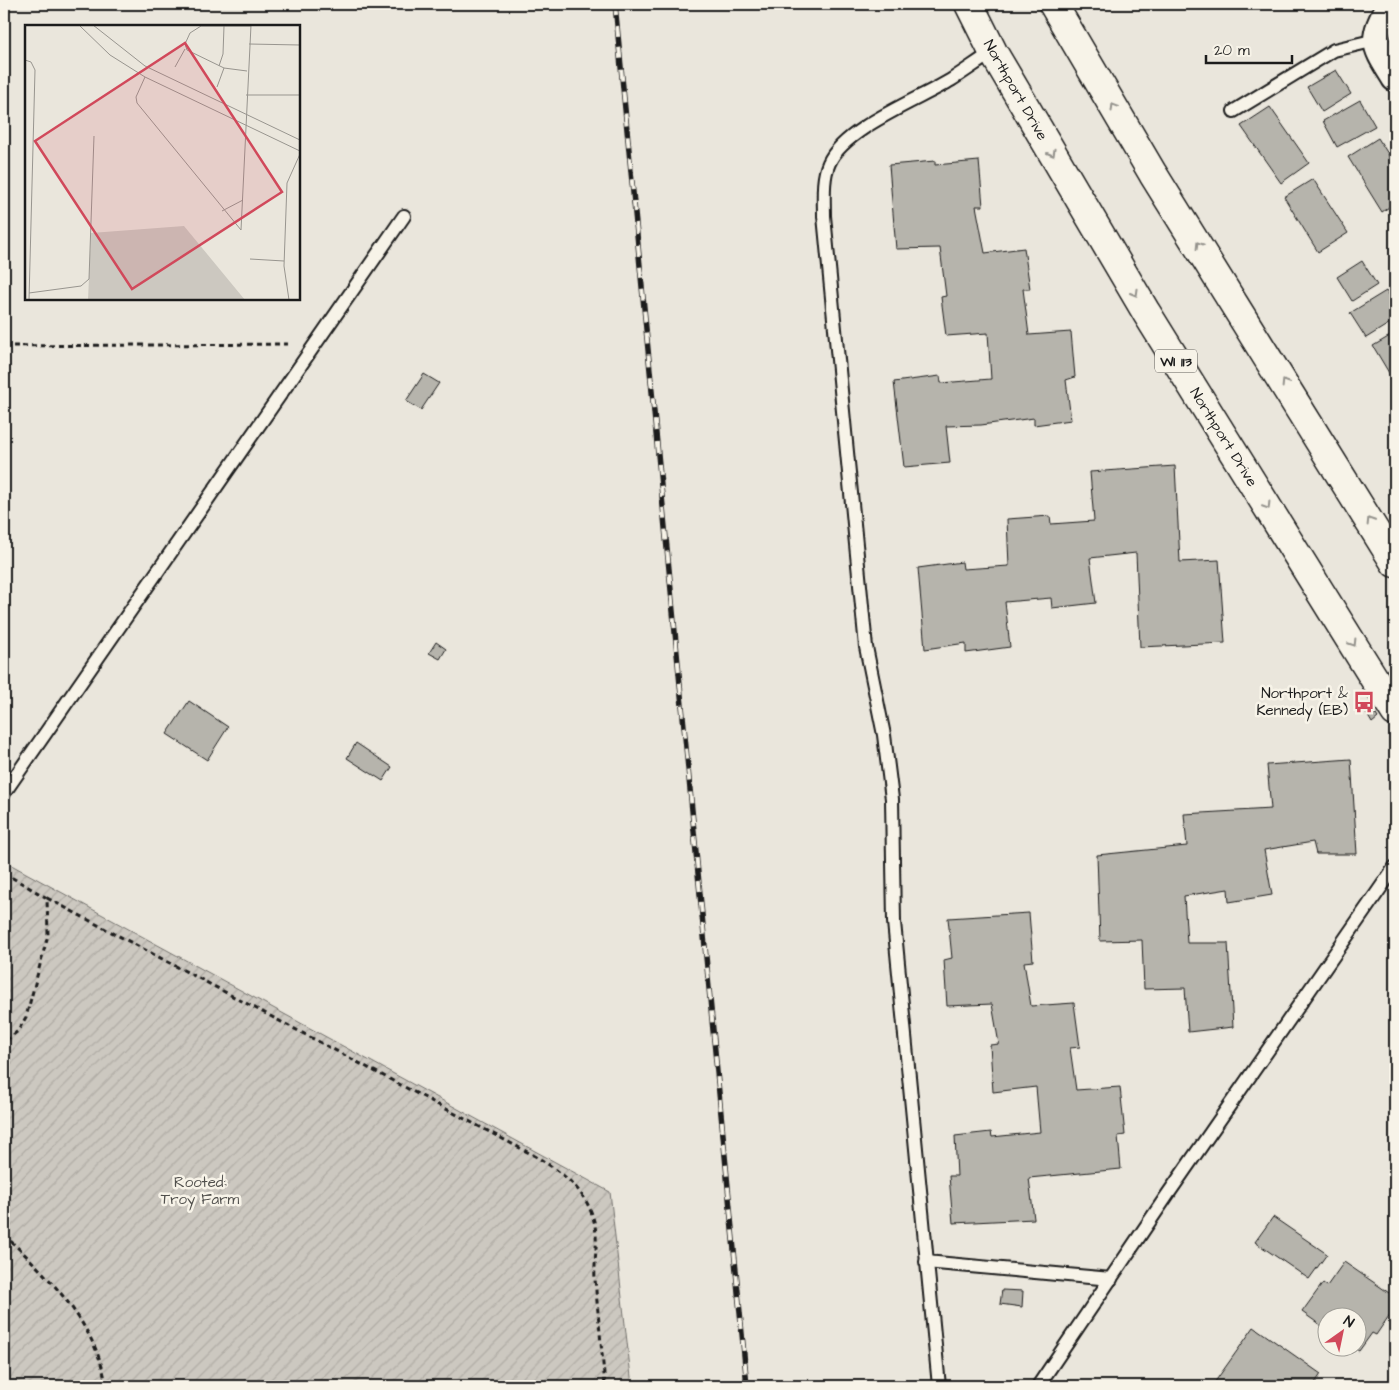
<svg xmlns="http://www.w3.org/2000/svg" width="1399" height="1390" font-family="'Architects Daughter',sans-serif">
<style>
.garden{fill:url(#garden-furrows);stroke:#74726e}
.building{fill:#b6b4ac;stroke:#1c1c1c}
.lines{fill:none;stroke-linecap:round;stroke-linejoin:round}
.service-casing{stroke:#1c1c1c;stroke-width:16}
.minor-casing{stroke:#1c1c1c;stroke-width:30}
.primary-casing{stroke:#1c1c1c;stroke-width:31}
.path{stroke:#1c1c1c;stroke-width:3;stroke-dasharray:5 4;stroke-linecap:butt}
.service{stroke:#f7f3e8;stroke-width:12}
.minor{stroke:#f7f3e8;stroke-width:26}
.primary{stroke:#f7f3e8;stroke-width:28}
.rail-casing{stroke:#1c1c1c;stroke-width:5.5}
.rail{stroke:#f7f3e8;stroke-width:4;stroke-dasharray:11;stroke-linecap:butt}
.oneway{stroke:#94928c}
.labels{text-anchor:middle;stroke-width:5;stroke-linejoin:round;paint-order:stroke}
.shield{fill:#f7f3e8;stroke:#5e5c59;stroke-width:1}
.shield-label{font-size:14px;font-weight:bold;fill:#1c1c1c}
.street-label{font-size:15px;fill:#1c1c1c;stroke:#f7f3e8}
.poi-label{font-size:15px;fill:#1c1c1c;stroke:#f7f3e8;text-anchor:end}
.park-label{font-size:15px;fill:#51504d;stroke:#f7f3e8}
.inset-road{fill:none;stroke:#98958f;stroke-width:1}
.view{fill:#d1495b;fill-opacity:0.15;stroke:#d1495b;stroke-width:2.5}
.inset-edge{fill:none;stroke:#1c1c1c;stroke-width:2.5}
</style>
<defs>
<pattern id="garden-furrows" width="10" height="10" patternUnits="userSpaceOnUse" patternTransform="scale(1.25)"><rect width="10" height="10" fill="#ccc8c0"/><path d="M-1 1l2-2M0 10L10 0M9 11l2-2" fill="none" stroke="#afaba4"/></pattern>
</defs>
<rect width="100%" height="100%" fill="#eae6dc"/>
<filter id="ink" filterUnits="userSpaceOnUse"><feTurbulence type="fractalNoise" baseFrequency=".02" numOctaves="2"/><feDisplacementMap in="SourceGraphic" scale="10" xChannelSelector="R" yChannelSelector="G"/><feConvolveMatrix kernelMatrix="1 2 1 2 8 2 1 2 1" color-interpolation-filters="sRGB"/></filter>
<g filter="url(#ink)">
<path class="garden" d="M 4,861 L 610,1192 L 632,1386 L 4,1386 Z"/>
<g class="building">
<path d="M 1336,70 L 1351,94 L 1322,112 L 1307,87 Z"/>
<path d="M 1360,100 L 1375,126 L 1337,147 L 1323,121 Z"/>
<path d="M 1270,107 L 1309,163 L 1281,183 L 1241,126 Z"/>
<path d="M 1378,138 L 1395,165 L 1395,203 L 1382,212 L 1348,157 Z"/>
<path d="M 935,161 L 935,165 L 979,161 L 983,206 L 976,206 L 985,253 L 1024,248 L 1030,289 L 1023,289 L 1029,335 L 1071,332 L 1075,377 L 1066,380 L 1071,420 L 1034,425 L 1034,418 L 981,425 L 946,426 L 950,463 L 904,467 L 894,382 L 940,376 L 941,383 L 991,379 L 988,333 L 946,336 L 941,297 L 946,296 L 940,248 L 896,249 L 889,165 Z"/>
<path d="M 1313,179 L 1348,233 L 1318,252 L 1284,197 Z"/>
<path d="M 1362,261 L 1377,285 L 1352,301 L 1337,277 Z"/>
<path d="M 1386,291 L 1395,306 L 1395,320 L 1366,338 L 1350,313 Z"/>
<path d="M 1395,333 L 1395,383 L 1373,346 Z"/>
<path d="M 424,374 L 439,383 L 421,410 L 406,401 Z"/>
<path d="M 1175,466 L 1180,562 L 1219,560 L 1225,643 L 1140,647 L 1136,553 L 1090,558 L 1096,603 L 1052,608 L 1051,598 L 1005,602 L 1010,647 L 966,653 L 966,643 L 925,649 L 918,568 L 962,562 L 963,569 L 1009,566 L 1007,519 L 1050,516 L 1051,524 L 1094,521 L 1090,472 Z"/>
<path d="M 436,642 L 446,649 L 440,659 L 429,653 Z"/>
<path d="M 189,701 L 228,727 L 207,760 L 167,734 Z"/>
<path d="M 1371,707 L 1378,718 L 1372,723 L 1365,711 Z"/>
<path d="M 356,743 L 392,767 L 383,781 L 347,758 Z"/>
<path d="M 1351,759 L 1357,854 L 1316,854 L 1313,842 L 1264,850 L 1272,895 L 1229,902 L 1228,889 L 1184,896 L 1187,943 L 1228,943 L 1233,1027 L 1188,1032 L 1185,988 L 1144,989 L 1142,940 L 1100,941 L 1097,855 L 1187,846 L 1184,814 L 1271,809 L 1267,765 Z"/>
<path d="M 1029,913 L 1033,961 L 1024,962 L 1031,1006 L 1074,1003 L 1080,1047 L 1070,1048 L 1076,1090 L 1120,1087 L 1125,1135 L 1118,1136 L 1121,1169 L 1029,1178 L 1034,1219 L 953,1223 L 949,1176 L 957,1176 L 955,1136 L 991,1132 L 992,1137 L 1040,1132 L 1036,1087 L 993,1092 L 990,1045 L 999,1044 L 992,1004 L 947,1006 L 944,960 L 952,958 L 948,918 Z"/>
<path d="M 1273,1217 L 1327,1254 L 1309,1279 L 1255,1242 Z"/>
<path d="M 1344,1262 L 1395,1297 L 1395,1307 L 1376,1335 L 1372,1333 L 1359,1351 L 1354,1348 L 1356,1348 L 1356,1318 L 1326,1318 L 1326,1329 L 1302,1312 L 1323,1283 L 1327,1286 Z"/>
<path d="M 1002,1290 L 1023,1291 L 1022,1307 L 1000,1304 Z"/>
<path d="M 1254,1327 L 1321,1374 L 1313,1386 L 1212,1386 Z"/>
</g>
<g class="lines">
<g class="service-casing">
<g id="service">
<path d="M 1234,111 L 1334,50 L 1376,40"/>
<path d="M 4,793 L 404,216"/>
<path d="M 926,1262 L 1111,1279"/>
<path d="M 939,1386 L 894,922 L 892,799 L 884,735 L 866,647 L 824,216 C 824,200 822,178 829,163 C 844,128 920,99 951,80 C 965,71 979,61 993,52"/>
<path d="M 1038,1386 L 1168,1194 L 1395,867"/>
</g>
</g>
<g class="minor-casing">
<path id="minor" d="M 1391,4 C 1370,41 1374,44 1395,78"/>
</g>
<g class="primary-casing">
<g id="primary">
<path d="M 969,4 L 993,52 L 1146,312 L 1395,712"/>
<path d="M 1053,4 L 1153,174 L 1395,563"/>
</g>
</g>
<g class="path">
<path d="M 4,346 L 289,344"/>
<path d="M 4,873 L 47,898 L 48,935 L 26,1017 L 18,1031 L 4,1042"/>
<path d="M 47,898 L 535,1156 C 565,1174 593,1195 596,1234 C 597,1249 594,1264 595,1279 C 598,1315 602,1351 605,1386"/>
<path d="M 4,1235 C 47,1274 98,1326 106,1386"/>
</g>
<use href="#service" class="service"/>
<use href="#minor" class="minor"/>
<use href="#primary" class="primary"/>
<g class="rail-casing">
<path id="rail" d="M 615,4 L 747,1386"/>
</g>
<use href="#rail" class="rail"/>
</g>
<defs><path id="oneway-chevron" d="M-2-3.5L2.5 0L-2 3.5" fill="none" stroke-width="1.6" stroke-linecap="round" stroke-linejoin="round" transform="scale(1.25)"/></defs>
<g class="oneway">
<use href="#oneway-chevron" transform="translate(1114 107) rotate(-121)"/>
<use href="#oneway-chevron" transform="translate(1052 153) rotate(60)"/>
<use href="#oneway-chevron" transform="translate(1199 245) rotate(-122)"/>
<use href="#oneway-chevron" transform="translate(1135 293) rotate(60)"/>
<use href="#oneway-chevron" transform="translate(1285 383) rotate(-122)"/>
<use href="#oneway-chevron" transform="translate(1267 506) rotate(58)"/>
<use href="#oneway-chevron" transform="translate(1370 521) rotate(-122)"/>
<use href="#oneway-chevron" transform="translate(1353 643) rotate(58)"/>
</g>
</g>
<defs>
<g id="bus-bare" transform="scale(1.725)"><path d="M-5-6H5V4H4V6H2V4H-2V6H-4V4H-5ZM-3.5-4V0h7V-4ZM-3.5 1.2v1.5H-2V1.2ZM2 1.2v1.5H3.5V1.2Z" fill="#d1495b" stroke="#f7f3e8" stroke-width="2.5" paint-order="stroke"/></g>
</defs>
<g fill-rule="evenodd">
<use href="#bus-bare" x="1364" y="702"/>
</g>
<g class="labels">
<rect class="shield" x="1155" y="349.5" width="42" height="23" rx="4"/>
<g class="shield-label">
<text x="1176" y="366">WI 113</text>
</g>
<g class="street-label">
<text transform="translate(1016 90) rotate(60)" y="5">Northport Drive</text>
<text transform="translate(1224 437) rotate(58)" y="5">Northport Drive</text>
</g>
<g class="poi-label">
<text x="1348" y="698">Northport &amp;<tspan x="1348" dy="17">Kennedy (EB)</tspan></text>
</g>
<g class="park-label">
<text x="200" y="1187">Rooted:<tspan x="200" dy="17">Troy Farm</tspan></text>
</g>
</g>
<g transform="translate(25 25)">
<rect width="275" height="275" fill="#eae6dc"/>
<path d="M 159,201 L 220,275 L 63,275 L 66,208 Z" fill="#ccc8c0"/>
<path class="inset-road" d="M 54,0 L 85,30 L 120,52 L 275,126M 68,0 L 120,41 L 275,115M 224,19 L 275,20M 0,35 L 6,37 L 10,45 L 4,275M 194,41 L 198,29 L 199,1M 150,42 L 160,24M 222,46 L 199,43 L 162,25 L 160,19 L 165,8 L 176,1 L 226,1M 120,52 L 111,72 L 112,78 L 216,205 L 226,0M 192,62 L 199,43M 221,70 L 275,70M 197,186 L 218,175M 225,234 L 259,236M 4,268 L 56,261 L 64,254 L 69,111M 264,275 L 259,241 L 262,158 L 275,129"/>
<path class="view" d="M 160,18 L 257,167 L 107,264 L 10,116 Z"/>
<rect width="275" height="275" class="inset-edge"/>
</g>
<rect width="1399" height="1390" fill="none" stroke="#f7f3e8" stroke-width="20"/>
<rect x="10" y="10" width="1379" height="1370" fill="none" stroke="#1c1c1c" stroke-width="2" filter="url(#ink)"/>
<g transform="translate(1342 1332) rotate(33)"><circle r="24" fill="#f7f3e8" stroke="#9f9d96"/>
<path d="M0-4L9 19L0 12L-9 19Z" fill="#d1495b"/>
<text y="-8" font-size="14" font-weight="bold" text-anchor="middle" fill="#1c1c1c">N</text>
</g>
<path d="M1206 55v8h86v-8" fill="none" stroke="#1c1c1c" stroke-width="2.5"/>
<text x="1214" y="55" font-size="15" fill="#1c1c1c" stroke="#f7f3e8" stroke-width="4" paint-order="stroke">20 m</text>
</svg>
